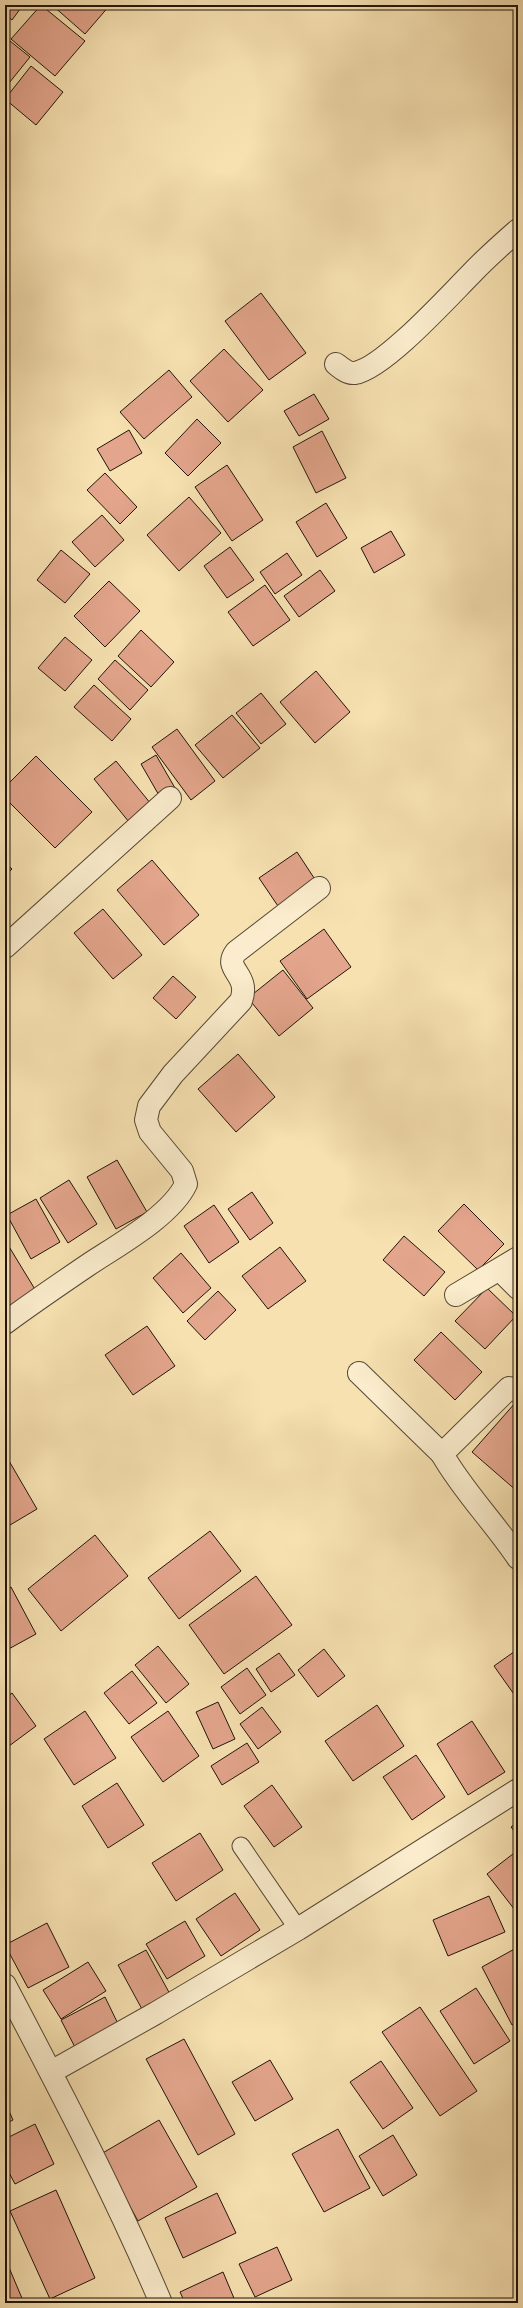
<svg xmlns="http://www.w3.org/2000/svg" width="523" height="2308" font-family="'Gentium Book Plus',serif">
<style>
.building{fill:#e3a58c;stroke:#21150b}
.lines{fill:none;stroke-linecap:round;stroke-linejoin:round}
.lane-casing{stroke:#564834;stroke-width:19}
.street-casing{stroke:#564834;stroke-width:24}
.lane{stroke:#faeccc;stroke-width:17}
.street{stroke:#faeccc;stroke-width:22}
</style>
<rect width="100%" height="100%" fill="#f7e1b1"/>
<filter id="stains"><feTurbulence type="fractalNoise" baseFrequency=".005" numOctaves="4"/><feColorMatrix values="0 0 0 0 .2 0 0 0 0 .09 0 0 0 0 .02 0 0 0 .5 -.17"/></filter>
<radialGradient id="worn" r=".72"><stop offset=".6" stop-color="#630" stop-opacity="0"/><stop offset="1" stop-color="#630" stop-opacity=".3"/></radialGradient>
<g class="building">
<path d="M 5,5 L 23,5 L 12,20 L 5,14 Z"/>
<path d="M 41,5 L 85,41 L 55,76 L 11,39 Z"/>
<path d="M 52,5 L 110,5 L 85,34 Z"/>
<path d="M 5,37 L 30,57 L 5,88 Z"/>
<path d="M 31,66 L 63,92 L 36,125 L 5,99 Z"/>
<path d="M 261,293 L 306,353 L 269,380 L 225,321 Z"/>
<path d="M 224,349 L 263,390 L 228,422 L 190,381 Z"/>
<path d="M 169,370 L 192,397 L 144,439 L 120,412 Z"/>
<path d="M 314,394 L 329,419 L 299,436 L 284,411 Z"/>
<path d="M 197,419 L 221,443 L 188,476 L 165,453 Z"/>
<path d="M 129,430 L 142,453 L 110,471 L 97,449 Z"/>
<path d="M 322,431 L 346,478 L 316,493 L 293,447 Z"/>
<path d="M 227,465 L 263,520 L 232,541 L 195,487 Z"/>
<path d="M 105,473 L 137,507 L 120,524 L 87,490 Z"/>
<path d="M 189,497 L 221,533 L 179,571 L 147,535 Z"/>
<path d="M 326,503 L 347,538 L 317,557 L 296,522 Z"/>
<path d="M 102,515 L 124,540 L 95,567 L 72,542 Z"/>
<path d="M 391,531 L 405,555 L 374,573 L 361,548 Z"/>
<path d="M 230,547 L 254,580 L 227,598 L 204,566 Z"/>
<path d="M 61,550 L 90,574 L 65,603 L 37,580 Z"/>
<path d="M 287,553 L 302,575 L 275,594 L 260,572 Z"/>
<path d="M 320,570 L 335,591 L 299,617 L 284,596 Z"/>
<path d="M 109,581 L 140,611 L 105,647 L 74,616 Z"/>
<path d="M 265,585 L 290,620 L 253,646 L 228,612 Z"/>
<path d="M 141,630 L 174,662 L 151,687 L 118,656 Z"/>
<path d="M 65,637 L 92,660 L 65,691 L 38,668 Z"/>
<path d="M 115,660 L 148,690 L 130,710 L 98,679 Z"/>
<path d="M 316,671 L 350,712 L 315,743 L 280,702 Z"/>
<path d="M 94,685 L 131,719 L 112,741 L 74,707 Z"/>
<path d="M 261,693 L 286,724 L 261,744 L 236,713 Z"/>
<path d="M 232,715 L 260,748 L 223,778 L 195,745 Z"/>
<path d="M 177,729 L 215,781 L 191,800 L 152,747 Z"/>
<path d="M 156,755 L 175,788 L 160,797 L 141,764 Z"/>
<path d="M 36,756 L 92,812 L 55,848 L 5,798 L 5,787 Z"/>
<path d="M 116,761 L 151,804 L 129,822 L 94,779 Z"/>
<path d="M 297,852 L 318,884 L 280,909 L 259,878 Z"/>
<path d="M 152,860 L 199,915 L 164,945 L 117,890 Z"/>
<path d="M 5,862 L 12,869 L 5,876 Z"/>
<path d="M 103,909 L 142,955 L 113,979 L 74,933 Z"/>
<path d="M 324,929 L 351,967 L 307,999 L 280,961 Z"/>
<path d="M 283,970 L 313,1008 L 279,1036 L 248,998 Z"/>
<path d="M 173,976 L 196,997 L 176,1019 L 153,998 Z"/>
<path d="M 238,1054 L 275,1097 L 236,1132 L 198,1089 Z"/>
<path d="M 117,1160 L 147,1212 L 116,1229 L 87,1177 Z"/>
<path d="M 69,1180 L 97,1224 L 68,1243 L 40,1198 Z"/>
<path d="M 252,1192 L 273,1223 L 250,1240 L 228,1209 Z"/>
<path d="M 36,1199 L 60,1242 L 31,1259 L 7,1215 Z"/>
<path d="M 464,1204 L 504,1244 L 478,1270 L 438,1231 Z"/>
<path d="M 214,1205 L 239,1242 L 209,1263 L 184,1226 Z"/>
<path d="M 404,1236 L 445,1272 L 424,1296 L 383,1260 Z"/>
<path d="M 5,1240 L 36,1291 L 8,1307 L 5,1302 Z"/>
<path d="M 280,1247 L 306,1281 L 268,1309 L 242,1276 Z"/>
<path d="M 181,1253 L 211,1288 L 183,1313 L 153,1278 Z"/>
<path d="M 487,1288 L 516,1316 L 485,1349 L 455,1321 Z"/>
<path d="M 218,1291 L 236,1310 L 205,1340 L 187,1321 Z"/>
<path d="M 147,1326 L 175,1366 L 133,1395 L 105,1355 Z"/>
<path d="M 441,1332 L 482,1372 L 455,1400 L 414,1360 Z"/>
<path d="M 516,1402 L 518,1404 L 518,1492 L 472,1452 Z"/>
<path d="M 5,1454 L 37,1509 L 5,1528 Z"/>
<path d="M 210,1531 L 241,1571 L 179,1619 L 148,1578 Z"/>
<path d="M 95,1535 L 128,1576 L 61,1631 L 28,1589 Z"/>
<path d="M 256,1576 L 292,1625 L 224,1674 L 189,1625 Z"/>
<path d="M 11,1587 L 36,1634 L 5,1651 L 5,1590 Z"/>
<path d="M 158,1646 L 189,1684 L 166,1703 L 135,1665 Z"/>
<path d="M 324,1649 L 345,1676 L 318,1697 L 298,1670 Z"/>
<path d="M 518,1649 L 518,1700 L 494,1666 Z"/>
<path d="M 279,1653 L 295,1675 L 271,1692 L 256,1669 Z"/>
<path d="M 247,1668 L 266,1695 L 240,1714 L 221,1687 Z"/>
<path d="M 132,1671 L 157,1703 L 129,1724 L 104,1693 Z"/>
<path d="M 12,1693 L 36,1726 L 5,1749 L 5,1698 Z"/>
<path d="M 218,1702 L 235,1739 L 213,1749 L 196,1712 Z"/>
<path d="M 377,1705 L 404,1746 L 353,1781 L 325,1741 Z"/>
<path d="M 262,1707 L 281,1732 L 258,1749 L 240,1724 Z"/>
<path d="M 85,1711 L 116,1758 L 74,1785 L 44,1739 Z"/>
<path d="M 168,1711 L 199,1756 L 163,1782 L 131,1737 Z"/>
<path d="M 472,1721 L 505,1772 L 468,1795 L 437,1744 Z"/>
<path d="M 247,1743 L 259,1762 L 222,1785 L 211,1766 Z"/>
<path d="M 416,1755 L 445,1797 L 412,1820 L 383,1777 Z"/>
<path d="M 117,1783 L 144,1825 L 108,1848 L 82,1806 Z"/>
<path d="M 272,1785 L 302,1827 L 274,1847 L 244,1806 Z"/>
<path d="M 518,1822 L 518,1836 L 511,1827 Z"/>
<path d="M 200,1833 L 223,1870 L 176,1901 L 152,1863 Z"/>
<path d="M 518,1850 L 518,1914 L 487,1874 Z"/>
<path d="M 235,1893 L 260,1930 L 221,1956 L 196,1919 Z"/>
<path d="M 489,1896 L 505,1932 L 448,1956 L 433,1920 Z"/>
<path d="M 185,1921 L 205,1956 L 167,1979 L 146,1944 Z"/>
<path d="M 47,1923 L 69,1967 L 28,1988 L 5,1945 Z"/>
<path d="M 518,1947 L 518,2022 L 512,2025 L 482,1967 Z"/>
<path d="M 146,1950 L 171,1996 L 143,2011 L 118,1965 Z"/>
<path d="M 88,1962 L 106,1991 L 61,2019 L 43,1990 Z"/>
<path d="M 476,1988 L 510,2041 L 474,2064 L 440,2011 Z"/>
<path d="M 105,1997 L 122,2032 L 79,2055 L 61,2020 Z"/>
<path d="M 420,2007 L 477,2091 L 440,2116 L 382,2032 Z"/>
<path d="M 184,2039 L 235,2134 L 198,2155 L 146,2059 Z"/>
<path d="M 270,2060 L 293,2099 L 255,2121 L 232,2082 Z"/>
<path d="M 381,2061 L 413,2108 L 383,2129 L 350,2082 Z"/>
<path d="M 5,2102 L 13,2120 L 5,2124 Z"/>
<path d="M 159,2120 L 197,2187 L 138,2221 L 101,2154 Z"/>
<path d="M 35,2124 L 54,2164 L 15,2184 L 5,2165 L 5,2139 Z"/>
<path d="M 338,2129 L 370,2188 L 324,2212 L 292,2154 Z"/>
<path d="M 393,2135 L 417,2175 L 383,2196 L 359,2156 Z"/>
<path d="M 56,2190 L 95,2278 L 50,2299 L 10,2211 Z"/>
<path d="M 217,2193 L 236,2233 L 183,2258 L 165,2218 Z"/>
<path d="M 277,2247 L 292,2280 L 255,2297 L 239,2264 Z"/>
<path d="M 5,2258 L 24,2303 L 5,2303 Z"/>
<path d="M 223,2272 L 236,2303 L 185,2303 L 180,2292 Z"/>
</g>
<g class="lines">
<g class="lane-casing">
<path id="lane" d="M 241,1846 L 298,1929"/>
</g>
<g class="street-casing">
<g id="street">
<path d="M 336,364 C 341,368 348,374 355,373 C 384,368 449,296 471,274 C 486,258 502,244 518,230"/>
<path d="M 5,947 L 170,798"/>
<path d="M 500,1270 L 518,1288"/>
<path d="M 456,1295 L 518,1258"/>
<path d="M 5,1323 C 32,1303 60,1284 88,1265 C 118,1245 171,1216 186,1184 L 182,1171 L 150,1132 L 146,1120 L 149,1106 L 173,1074 L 241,1001 C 251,974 222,970 236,952 L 319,888"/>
<path d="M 359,1373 L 442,1454"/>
<path d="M 518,1391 L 509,1388 L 442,1454 C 463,1491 494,1522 518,1558"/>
<path d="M 5,1985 C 60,2090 115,2194 161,2303"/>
<path d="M 51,2072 L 156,2013 L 298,1929 L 518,1790"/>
</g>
</g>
<use href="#lane" class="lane"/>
<use href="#street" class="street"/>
</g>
<rect width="523" height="2308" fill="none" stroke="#f7e1b1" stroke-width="20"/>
<rect x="6" y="6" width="511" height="2296" fill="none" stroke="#21150b" stroke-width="2"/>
<rect x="10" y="10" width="503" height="2288" fill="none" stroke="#21150b"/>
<rect width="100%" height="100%" filter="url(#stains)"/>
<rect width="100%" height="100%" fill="url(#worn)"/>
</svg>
